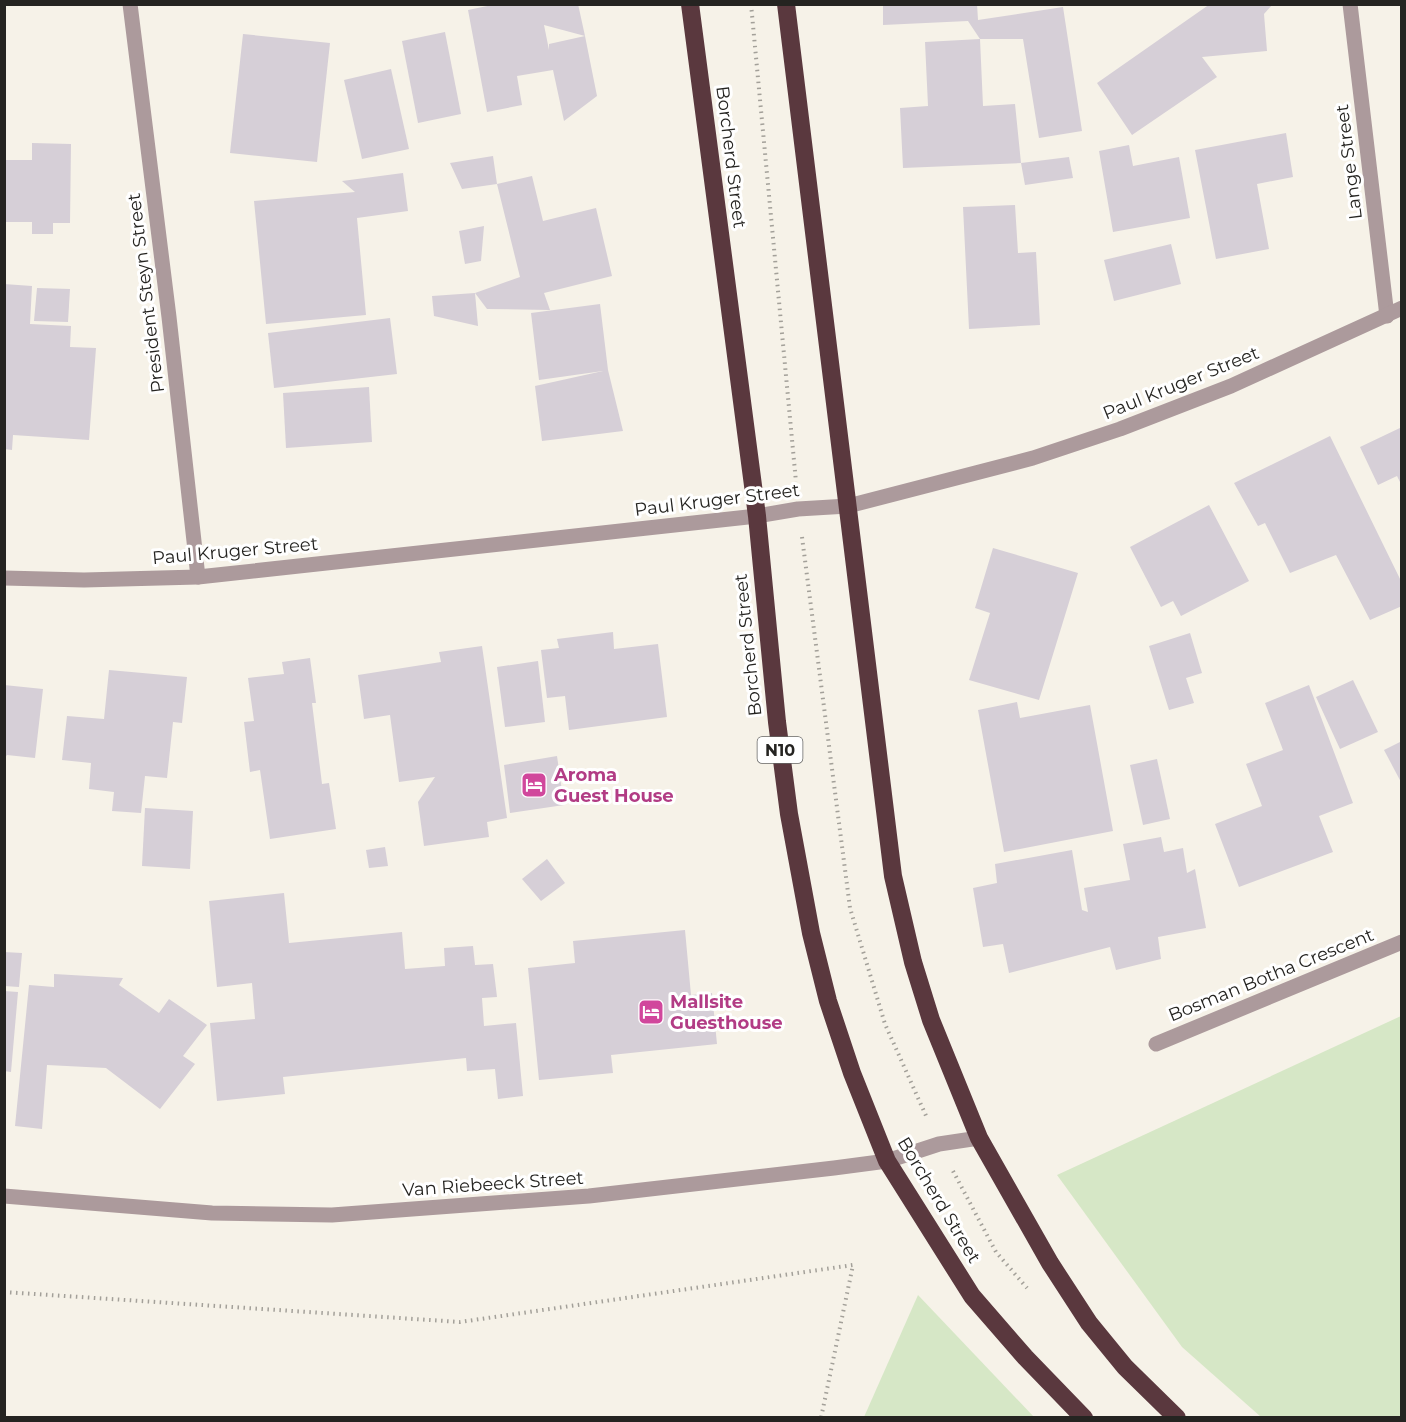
<svg xmlns="http://www.w3.org/2000/svg" width="1406" height="1422" font-family="Montserrat,sans-serif">
<style>
.green{fill:#d6e7c6}
.building{fill:#d6cfd7}
.lines{fill:none;stroke-linecap:round;stroke-linejoin:round}
.path{stroke:#a3a099;stroke-width:4;stroke-dasharray:1.5 4.5;stroke-linecap:butt}
.minor{stroke:#ac9a9c;stroke-width:15}
.highway{stroke:#5a383e;stroke-width:18}
.labels{text-anchor:middle;stroke-width:6;stroke-linejoin:round;paint-order:stroke}
.shield{fill:#fff;stroke:#666664;stroke-width:1.5}
.shield-label{font-size:16px;font-weight:bold;fill:#252421}
.street-label{font-size:18px;fill:#252421;stroke:#fff}
.hotel-label{font-size:18px;font-weight:bold;fill:#b23c85;stroke:#fff;text-anchor:start}
</style>
<rect width="100%" height="100%" fill="#f6f2e8"/>
<g class="green">
<path d="M 1401,1016 L 1401,1417 L 1261,1417 L 1182,1347 L 1057,1175 Z"/>
<path d="M 918,1295 L 1034,1417 L 864,1417 Z"/>
</g>
<g class="building">
<path d="M 497,4 L 578,4 L 585,36 L 544,25 L 549,50 L 549,44 L 585,36 L 597,96 L 564,121 L 553,70 L 517,76 L 522,105 L 487,112 L 468,10 Z"/>
<path d="M 883,4 L 977,4 L 978,20 L 1063,7 L 1082,131 L 1039,138 L 1023,39 L 980,39 L 968,21 L 883,25 Z"/>
<path d="M 1210,4 L 1273,4 L 1264,14 L 1267,51 L 1202,57 L 1217,77 L 1132,135 L 1097,83 Z"/>
<path d="M 445,32 L 461,114 L 418,123 L 402,41 Z"/>
<path d="M 243,34 L 330,43 L 317,162 L 230,153 Z"/>
<path d="M 980,39 L 983,106 L 1015,104 L 1021,163 L 903,168 L 900,108 L 928,106 L 925,42 Z"/>
<path d="M 391,69 L 409,149 L 362,159 L 344,80 Z"/>
<path d="M 1286,133 L 1293,177 L 1257,184 L 1269,249 L 1216,259 L 1195,150 Z"/>
<path d="M 32,143 L 71,144 L 70,223 L 53,223 L 53,234 L 32,234 L 32,222 L 4,222 L 4,160 L 32,160 Z"/>
<path d="M 1129,145 L 1133,166 L 1179,157 L 1190,218 L 1113,232 L 1099,151 Z"/>
<path d="M 493,156 L 497,184 L 532,176 L 543,221 L 596,208 L 612,276 L 544,293 L 550,310 L 487,309 L 475,293 L 520,277 L 497,184 L 462,189 L 450,163 Z"/>
<path d="M 1069,157 L 1073,178 L 1025,185 L 1021,163 Z"/>
<path d="M 403,173 L 408,211 L 357,218 L 366,315 L 266,324 L 254,201 L 355,192 L 342,181 Z"/>
<path d="M 1015,205 L 1018,253 L 1036,252 L 1040,325 L 969,329 L 963,207 Z"/>
<path d="M 484,226 L 481,261 L 465,264 L 459,231 Z"/>
<path d="M 1171,244 L 1181,284 L 1114,301 L 1104,260 Z"/>
<path d="M 4,284 L 32,286 L 30,324 L 71,326 L 70,347 L 96,348 L 89,440 L 13,435 L 12,450 L 4,449 Z"/>
<path d="M 37,288 L 70,289 L 68,322 L 34,321 Z"/>
<path d="M 475,293 L 478,326 L 434,316 L 432,296 Z"/>
<path d="M 600,304 L 608,370 L 623,431 L 542,441 L 535,386 L 603,371 L 539,380 L 531,313 Z"/>
<path d="M 390,318 L 397,374 L 274,388 L 268,333 Z"/>
<path d="M 369,387 L 372,442 L 286,448 L 283,393 Z"/>
<path d="M 1402,427 L 1402,486 L 1397,476 L 1378,485 L 1360,447 Z"/>
<path d="M 1330,436 L 1402,583 L 1402,606 L 1370,620 L 1336,555 L 1290,573 L 1265,523 L 1258,526 L 1234,483 Z"/>
<path d="M 1209,505 L 1249,581 L 1181,616 L 1173,601 L 1161,607 L 1130,547 Z"/>
<path d="M 993,548 L 1078,573 L 1039,700 L 969,680 L 990,613 L 975,608 Z"/>
<path d="M 613,632 L 614,649 L 658,644 L 667,717 L 569,730 L 565,696 L 547,698 L 541,650 L 559,648 L 557,639 Z"/>
<path d="M 1190,633 L 1202,673 L 1186,678 L 1194,703 L 1169,710 L 1149,646 Z"/>
<path d="M 482,646 L 507,818 L 487,822 L 489,837 L 424,846 L 418,802 L 435,777 L 399,782 L 390,715 L 364,719 L 358,675 L 441,662 L 439,652 Z"/>
<path d="M 310,658 L 316,703 L 312,703 L 322,784 L 329,783 L 336,829 L 270,839 L 260,770 L 250,772 L 244,722 L 254,721 L 248,678 L 284,674 L 282,662 Z"/>
<path d="M 538,661 L 545,722 L 505,727 L 497,667 Z"/>
<path d="M 109,670 L 187,677 L 182,723 L 173,722 L 167,778 L 145,776 L 141,813 L 112,811 L 114,792 L 89,789 L 91,763 L 62,760 L 67,716 L 104,719 Z"/>
<path d="M 1353,680 L 1378,732 L 1340,749 L 1316,697 Z"/>
<path d="M 4,685 L 43,689 L 35,758 L 7,755 L 4,759 Z"/>
<path d="M 1309,685 L 1353,803 L 1319,816 L 1333,852 L 1239,887 L 1215,824 L 1262,806 L 1246,764 L 1283,750 L 1265,703 Z"/>
<path d="M 1017,702 L 1020,718 L 1090,705 L 1113,831 L 1004,852 L 978,710 Z"/>
<path d="M 1402,741 L 1402,784 L 1384,750 Z"/>
<path d="M 557,756 L 564,805 L 510,813 L 504,765 Z"/>
<path d="M 1157,759 L 1170,819 L 1143,825 L 1130,765 Z"/>
<path d="M 145,808 L 193,811 L 190,869 L 142,866 Z"/>
<path d="M 1161,837 L 1164,852 L 1183,848 L 1187,873 L 1195,869 L 1206,928 L 1158,937 L 1161,959 L 1116,970 L 1110,947 L 1009,973 L 1003,944 L 983,947 L 973,888 L 997,883 L 995,864 L 1072,850 L 1082,910 L 1088,912 L 1084,888 L 1130,880 L 1123,844 Z"/>
<path d="M 385,847 L 388,866 L 369,868 L 366,850 Z"/>
<path d="M 547,859 L 565,883 L 541,901 L 522,879 Z"/>
<path d="M 284,893 L 289,943 L 402,932 L 405,969 L 445,966 L 444,948 L 473,946 L 475,965 L 493,964 L 497,997 L 482,998 L 484,1026 L 516,1023 L 523,1096 L 498,1099 L 495,1069 L 467,1071 L 466,1058 L 283,1077 L 285,1094 L 217,1101 L 210,1023 L 255,1019 L 252,983 L 217,987 L 209,901 Z"/>
<path d="M 685,930 L 691,995 L 712,993 L 717,1044 L 611,1055 L 613,1073 L 539,1080 L 528,968 L 575,963 L 573,941 Z"/>
<path d="M 4,952 L 22,953 L 19,987 L 4,986 Z"/>
<path d="M 54,974 L 123,978 L 119,985 L 159,1013 L 169,999 L 207,1025 L 183,1056 L 195,1064 L 160,1109 L 106,1068 L 47,1065 L 42,1129 L 15,1126 L 29,985 L 54,987 Z"/>
<path d="M 4,991 L 18,992 L 11,1072 L 4,1071 Z"/>
</g>
<g class="lines">
<g class="path">
<path d="M 751,4 L 796,482"/>
<path d="M 802,537 L 850,908 L 885,1024 L 927,1118"/>
<path d="M 953,1171 L 996,1252 L 1027,1288"/>
<path d="M 4,1292 L 460,1322 L 853,1265 L 821,1418"/>
</g>
<g class="minor">
<path d="M 130,4 L 169,317 L 198,577"/>
<path d="M 1350,4 L 1387,316"/>
<path d="M 4,578 L 84,580 L 198,577 L 757,516 L 798,509 L 848,506 L 1033,458 L 1120,429 L 1231,386 L 1402,308"/>
<path d="M 1156,1044 L 1402,942"/>
<path d="M 4,1196 L 212,1213 L 332,1215 L 589,1196 L 834,1168 L 887,1161 L 939,1144 L 979,1138"/>
</g>
<g class="highway">
<path d="M 690,4 L 757,516 L 777,722 L 789,814 L 811,933 L 828,1001 L 852,1073 L 887,1161 L 972,1296 L 1025,1357 L 1084,1418"/>
<path d="M 786,4 L 893,876 L 913,962 L 931,1020 L 979,1138 L 1050,1263 L 1089,1323 L 1125,1367 L 1177,1418"/>
</g>
</g>
<defs>
<g id="hotel-square" transform="scale(1.35)"><rect x="-9" y="-9" width="18" height="18" rx="4" fill="#d1479c" stroke="#fff"/><path d="M-6-4.5h1.5V1H6V5H4.5V3h-9V5H-6ZM-4 0a1.8 1.8 0 1 1 3.6 0ZM.5 0V-2.5h3Q6-2.5 6 0Z" fill="#fff"/></g>
</defs>
<g fill-rule="evenodd">
<use href="#hotel-square" x="534" y="785"/>
<use href="#hotel-square" x="651" y="1012"/>
</g>
<g class="labels">
<rect class="shield" x="757.5" y="737" width="45" height="26" rx="4.5"/>
<g class="shield-label">
<text x="780" y="756">N10</text>
</g>
<g class="street-label">
<text transform="translate(731 157) rotate(83)" y="6">Borcherd Street</text>
<text transform="translate(1349 162) rotate(-97)" y="6">Lange Street</text>
<text transform="translate(146 293) rotate(-97)" y="6">President Steyn Street</text>
<text transform="translate(1181 383) rotate(-22)" y="6">Paul Kruger Street</text>
<text transform="translate(717 500) rotate(-7)" y="6">Paul Kruger Street</text>
<text transform="translate(235 551) rotate(-5)" y="6">Paul Kruger Street</text>
<text transform="translate(748 645) rotate(-96)" y="6">Borcherd Street</text>
<text transform="translate(1271 975) rotate(-22)" y="6">Bosman Botha Crescent</text>
<text transform="translate(493 1184) rotate(-4)" y="6">Van Riebeeck Street</text>
<text transform="translate(939 1200) rotate(59)" y="6">Borcherd Street</text>
</g>
<g class="hotel-label">
<text x="554" y="781">Aroma<tspan x="554" dy="21">Guest House</tspan></text>
<text x="670" y="1008">Mallsite<tspan x="670" dy="21">Guesthouse</tspan></text>
</g>
</g>
<rect width="1406" height="1422" fill="none" stroke="#252421" stroke-width="12"/>
</svg>
